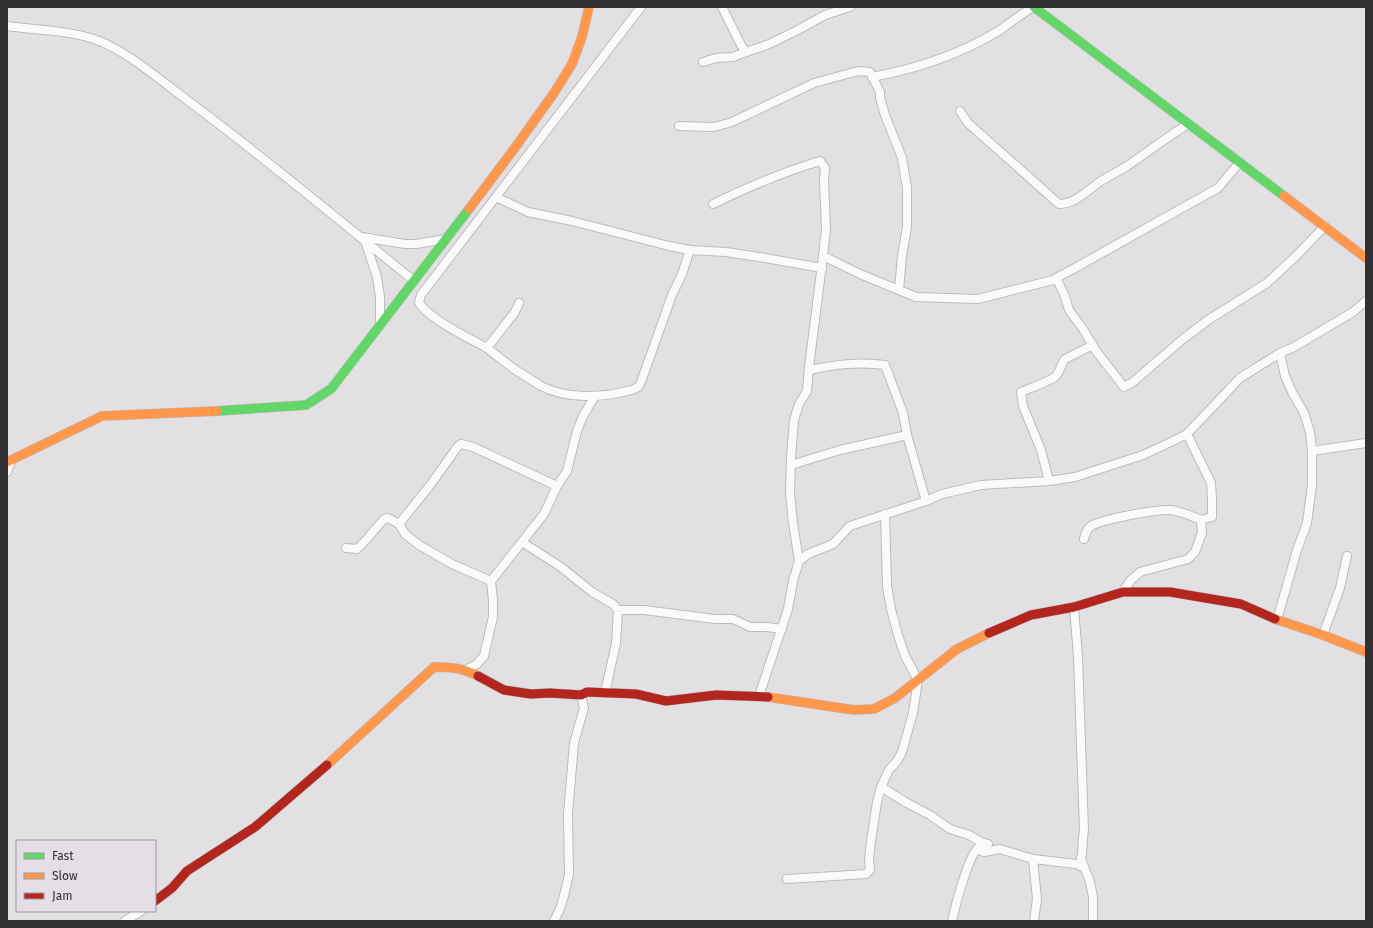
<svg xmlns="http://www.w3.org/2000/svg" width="1373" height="928" font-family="'Fira Sans',sans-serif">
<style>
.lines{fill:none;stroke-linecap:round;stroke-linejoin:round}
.street-casing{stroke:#bdbbbe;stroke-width:10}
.fast-casing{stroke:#bdbbbe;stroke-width:10}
.slow-casing{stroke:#bdbbbe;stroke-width:10}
.jam-casing{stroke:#bdbbbe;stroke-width:10}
.street{stroke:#fbfafb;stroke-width:8}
.fast{stroke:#63d668;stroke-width:9}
.slow{stroke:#ff974d;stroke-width:9}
.jam{stroke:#b3261e;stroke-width:9}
</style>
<rect width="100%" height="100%" fill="#e3e0e4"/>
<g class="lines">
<g class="street-casing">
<g id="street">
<path d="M 722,7 L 741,45 L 746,52"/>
<path d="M 7,26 C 36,30 66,30 94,39 C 126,50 160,80 187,100 C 265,158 339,220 414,281"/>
<path d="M 703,62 L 716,58 L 733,57 L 746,52 L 767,45 L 796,31 L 825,15 L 850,7"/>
<path d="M 872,77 C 916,69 961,54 1000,30 C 1011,22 1022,14 1033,7"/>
<path d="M 960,111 L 968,123 L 1059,204 C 1075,204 1088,190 1101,181 C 1109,176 1119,171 1127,166 C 1148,152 1167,137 1188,124"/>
<path d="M 679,126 L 714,127 L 732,122 L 814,83 L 858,71 L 870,72 L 880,92 L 880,98 L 885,115 L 902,158 L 907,188 L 907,227 L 902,256 L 899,290"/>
<path d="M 496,197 L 528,212 L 572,221 L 669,246 L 690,250 L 726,252 L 759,257 L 822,268"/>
<path d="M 713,204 C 748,187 783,172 820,161 L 825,168 L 824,181 L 826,229 L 823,256 L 809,367 L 807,391 L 799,404 L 794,420 L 791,458 L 790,492 L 793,523 L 799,561 L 793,581 L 788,609 L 759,696"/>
<path d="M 362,237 L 405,244 L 416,244 L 446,239"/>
<path d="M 365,241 L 377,277 L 380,297 L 380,325"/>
<path d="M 823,256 L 860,274 L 916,297 L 978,299 L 1053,280 L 1056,278 L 1075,268 L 1218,188 L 1240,162"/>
<path d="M 1056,278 L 1064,294 L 1069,310 L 1083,329 L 1096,351 L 1124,387 L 1133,382 L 1183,339 L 1208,320 L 1267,283 L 1295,257 L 1325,226"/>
<path d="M 519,303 L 515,312 L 487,348 L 514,369 L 541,386 C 564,398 598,398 623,392 C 628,391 634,390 638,387 C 639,386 640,384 641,382 L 672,295 L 682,274 L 690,250"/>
<path d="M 487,348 C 472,340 425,317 419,302 L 421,295 L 641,7"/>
<path d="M 809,370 C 834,365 859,361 885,365 L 903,413 L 907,435 L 926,501"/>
<path d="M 1312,451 L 1366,443"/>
<path d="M 791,465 L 840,450 L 907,435"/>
<path d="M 7,472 L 11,461"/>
<path d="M 1049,481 L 1041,450 L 1023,406 L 1021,392 C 1028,389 1053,380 1056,376 C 1061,370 1061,364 1065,359 L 1093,345"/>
<path d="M 399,524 L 431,484 L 458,446 L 461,444 L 473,447 L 557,486"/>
<path d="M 1084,539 C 1085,534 1087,529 1091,526 C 1103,519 1157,509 1171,510 C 1182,512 1192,516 1201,520 L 1212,517 L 1212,499 L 1211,483 L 1187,434"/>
<path d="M 522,542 L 561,567 L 592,592 L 613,604 L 618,610 L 616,643 L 605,693"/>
<path d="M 346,548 L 357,549 L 365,541 L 384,519 L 388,518 L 399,524 L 405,534 L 419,545 L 452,564 L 491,581"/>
<path d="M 799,561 L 808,554 L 833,544 L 850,526 L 926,501 L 942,494 L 981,485 L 1049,481 L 1075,477 L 1143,455 L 1173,441 L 1187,434 L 1240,378 L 1280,353 L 1294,347 L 1353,312 L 1366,301"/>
<path d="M 1123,592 L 1130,581 L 1140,572 L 1188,559 L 1195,552 L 1202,533 L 1201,520"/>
<path d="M 618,610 L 644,610 L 715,619 L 733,619 L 750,627 L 767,627 L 782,629"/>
<path d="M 1277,620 L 1297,550 L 1307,523 L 1312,485 L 1312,451 L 1310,432 L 1304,413 L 1292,392 L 1285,376 L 1280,353"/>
<path d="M 1323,635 L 1340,588 L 1347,556"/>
<path d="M 466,670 L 477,664 L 484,656 L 493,617 L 493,600 L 491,581 L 544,514 L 557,486 L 567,471 L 577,431 L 583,416 L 595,396"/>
<path d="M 881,787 L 907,803 L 930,815 L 950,829 L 969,835 L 981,842 L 988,844 L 977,849 L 984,852 L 1000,849 L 1033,859 L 1076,864 L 1080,866 C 1083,854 1082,842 1084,830 L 1078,657 L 1074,607"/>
<path d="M 1033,859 L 1037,899 L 1034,921"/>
<path d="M 1081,859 L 1090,882 L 1093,897 L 1093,921"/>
<path d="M 787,879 L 866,874 L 870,870 L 869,859 L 871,841 L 877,802 L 881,787 L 889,770 L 897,761 L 902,752 L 913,713 L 918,680 L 905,656 L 898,635 L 891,609 L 887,586 L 885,514"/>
<path d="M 125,921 L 141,911"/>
<path d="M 554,921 L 560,909 L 565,892 L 569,874 L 568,814 L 574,743 L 584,708 L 581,695"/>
<path d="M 952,921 C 955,907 968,858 977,849"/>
</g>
</g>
<g class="fast-casing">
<g id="fast">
<path d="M 1034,7 L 1284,196"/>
<path d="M 217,411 L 306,405 L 331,389 L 469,209"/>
</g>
</g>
<g class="slow-casing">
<g id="slow">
<path d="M 1284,196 L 1366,258"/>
<path d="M 469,209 L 514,149 L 554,93 L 572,64 L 582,37 L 589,7"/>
<path d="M 7,462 L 102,416 L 217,411"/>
<path d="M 1275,619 L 1323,635 L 1366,652"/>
<path d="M 768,697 L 854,710 L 874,709 L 895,698 L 957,649 L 989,633"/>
<path d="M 327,765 L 434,667 C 452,667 462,668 478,676"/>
</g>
</g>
<g class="jam-casing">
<g id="jam">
<path d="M 989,633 L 1031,615 L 1074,607 L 1123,592 L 1170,592 L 1241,604 L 1275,619"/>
<path d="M 478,676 L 504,690 L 531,694 L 550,693 L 581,695 L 587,692 L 636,694 L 666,701 L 716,695 L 768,697"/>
<path d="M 155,901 L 172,888 L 187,871 L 255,827 L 327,765"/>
</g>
</g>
<use href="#street" class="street"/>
<use href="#fast" class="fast"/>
<use href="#slow" class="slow"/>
<use href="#jam" class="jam"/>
</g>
<rect width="1373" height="928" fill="none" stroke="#312f32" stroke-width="16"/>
<rect x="16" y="840" width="140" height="72" fill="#e4dee6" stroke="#9c989e"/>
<rect x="24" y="853" width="20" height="6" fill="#63d668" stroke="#9c989e"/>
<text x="52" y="860" font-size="12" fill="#312f32">Fast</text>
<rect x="24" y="873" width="20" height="6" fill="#ff974d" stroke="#9c989e"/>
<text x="52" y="880" font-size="12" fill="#312f32">Slow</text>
<rect x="24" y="893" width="20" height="6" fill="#b3261e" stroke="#9c989e"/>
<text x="52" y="900" font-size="12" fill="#312f32">Jam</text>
</svg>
